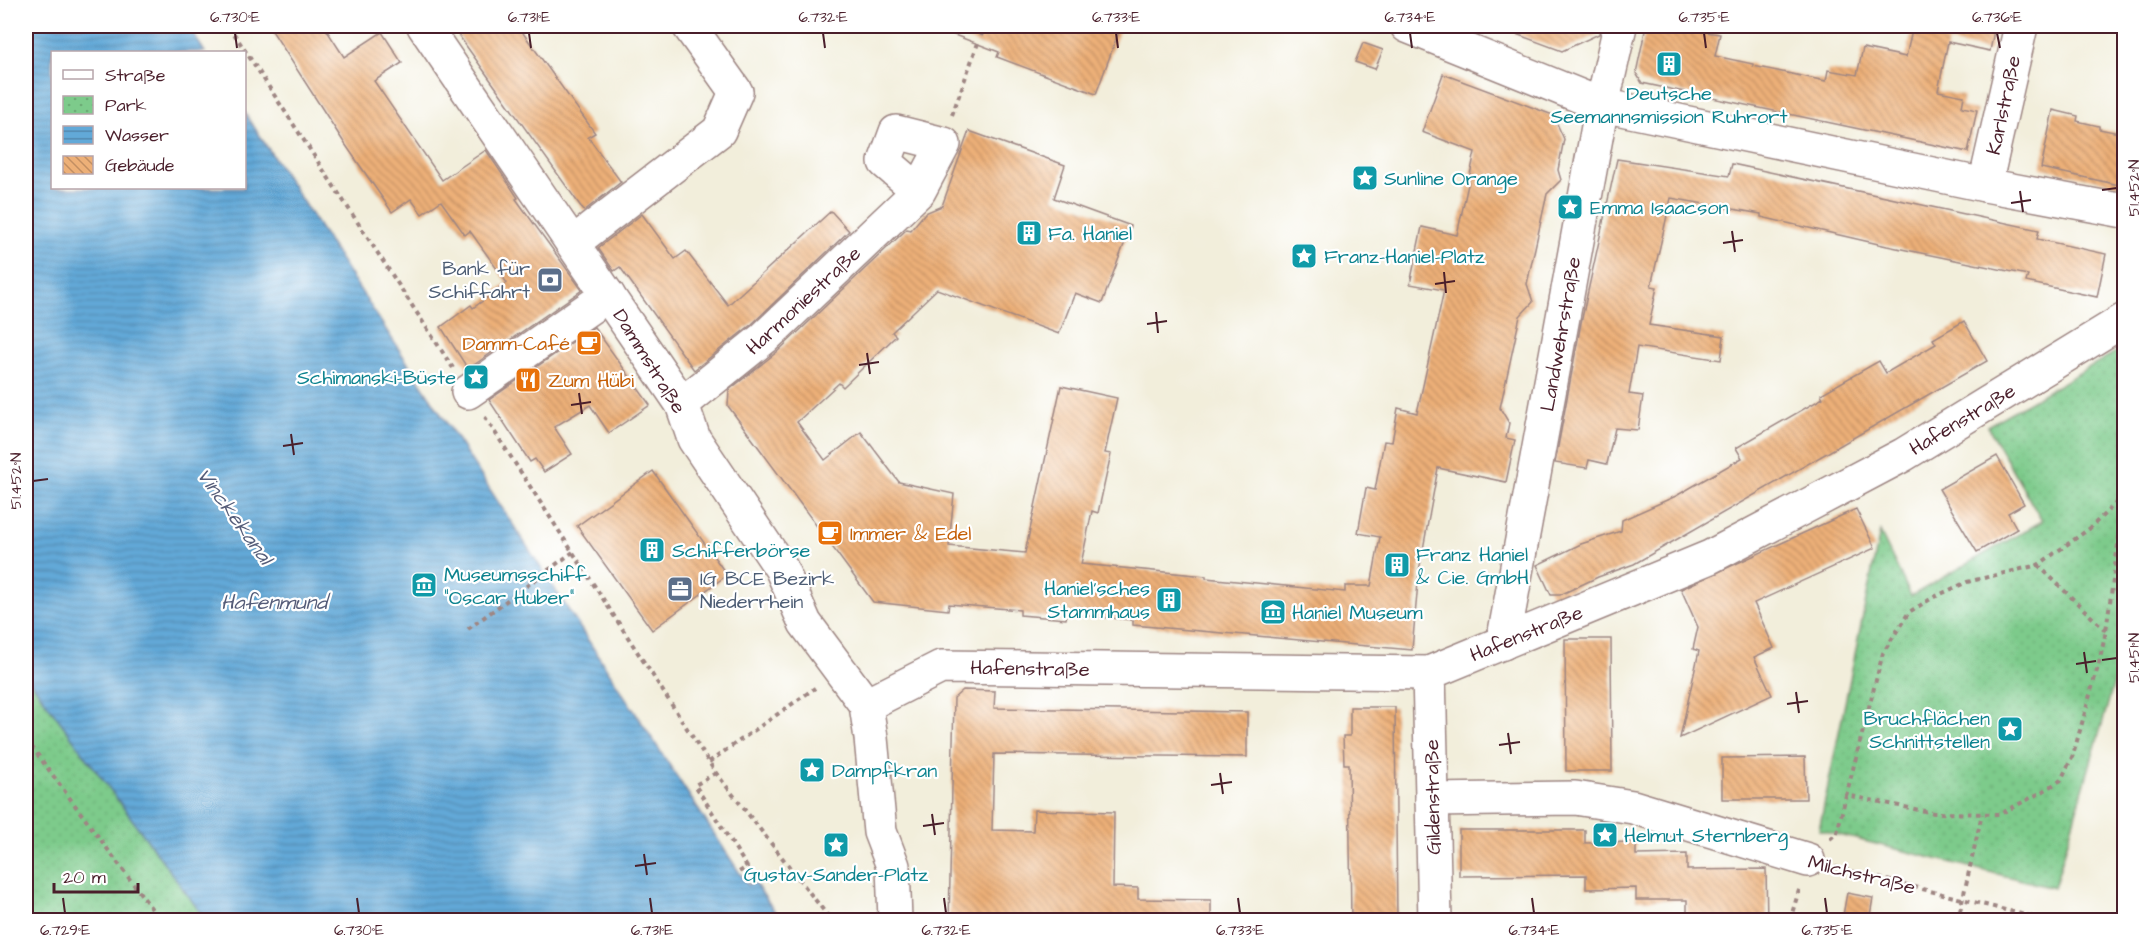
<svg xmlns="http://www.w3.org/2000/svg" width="2150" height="946" font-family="'Architects Daughter',sans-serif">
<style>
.park{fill:url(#park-dots);stroke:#64755b;stroke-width:1.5}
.water{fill:url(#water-rules);stroke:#566482;stroke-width:1.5}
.building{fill:url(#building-back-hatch)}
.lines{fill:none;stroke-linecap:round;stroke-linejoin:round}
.minor-casing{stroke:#9e8683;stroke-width:36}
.path{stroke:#9e8683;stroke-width:4;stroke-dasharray:4.5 4.5;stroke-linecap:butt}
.minor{stroke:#fff;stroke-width:33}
.ticks{fill:none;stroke:#4a1f2b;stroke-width:2}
.labels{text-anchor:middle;stroke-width:4.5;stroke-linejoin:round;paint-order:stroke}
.culture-label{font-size:20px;fill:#0d838f;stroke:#fff;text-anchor:start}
.street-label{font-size:20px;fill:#4a1f2b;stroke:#fff}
.service-label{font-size:20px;fill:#4e5e75;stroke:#fff;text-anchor:end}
.food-label{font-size:20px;fill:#c56008;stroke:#fff;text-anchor:start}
.water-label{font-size:21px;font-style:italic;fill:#555d79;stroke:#fff}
.neatline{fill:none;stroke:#4a1f2b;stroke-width:2}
.ticks-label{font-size:15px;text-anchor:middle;fill:#4a1f2b}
</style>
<defs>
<pattern id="park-dots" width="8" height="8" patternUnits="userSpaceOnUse" patternTransform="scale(1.5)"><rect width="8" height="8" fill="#7dcb8b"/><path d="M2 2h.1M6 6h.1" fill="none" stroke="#6eae78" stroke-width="1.8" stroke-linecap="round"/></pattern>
<pattern id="water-rules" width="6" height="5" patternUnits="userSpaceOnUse" patternTransform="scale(1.5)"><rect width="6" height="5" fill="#62a9d8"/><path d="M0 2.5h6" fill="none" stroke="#5389af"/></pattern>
<pattern id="building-back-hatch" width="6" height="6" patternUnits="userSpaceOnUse" patternTransform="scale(1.5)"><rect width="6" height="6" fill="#edb078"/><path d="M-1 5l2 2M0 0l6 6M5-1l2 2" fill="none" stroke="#c28f63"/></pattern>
</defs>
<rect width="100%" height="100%" fill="#fff"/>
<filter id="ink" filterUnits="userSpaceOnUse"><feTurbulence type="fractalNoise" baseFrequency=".0167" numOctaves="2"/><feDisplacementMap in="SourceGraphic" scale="12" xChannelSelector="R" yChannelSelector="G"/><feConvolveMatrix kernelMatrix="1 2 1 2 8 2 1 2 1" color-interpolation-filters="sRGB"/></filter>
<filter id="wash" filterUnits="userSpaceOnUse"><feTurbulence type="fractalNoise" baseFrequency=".008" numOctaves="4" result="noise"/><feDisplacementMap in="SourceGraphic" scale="24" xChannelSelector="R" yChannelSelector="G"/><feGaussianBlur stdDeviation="1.35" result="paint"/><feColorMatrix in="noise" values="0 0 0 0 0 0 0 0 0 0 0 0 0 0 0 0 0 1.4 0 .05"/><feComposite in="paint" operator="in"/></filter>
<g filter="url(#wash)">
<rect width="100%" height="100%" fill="#f2eedb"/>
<g class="park">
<path d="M 2124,347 L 2124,649 L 2054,888 L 1819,830 L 1880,532 L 1911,596 L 2042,521 L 1987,426 Z"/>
<path d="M 26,675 L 206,920 L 26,920 Z"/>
</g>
<path class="water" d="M 26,26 L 188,26 L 205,52 L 52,52 L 52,188 L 244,188 L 245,113 L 739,872 L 748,885 L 754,882 L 781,920 L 206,920 L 26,675 Z"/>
<g id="blocks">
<g class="building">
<path d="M 269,26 L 324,26 L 344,57 L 382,32 L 402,63 L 374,81 L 442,180 L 486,150 L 518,198 L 516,199 L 582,290 L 468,369 L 441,327 L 471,305 L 473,308 L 507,283 L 470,231 L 465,235 L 441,201 L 422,214 L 411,199 L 392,212 L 343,141 Z"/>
<path d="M 452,26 L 518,26 L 595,133 L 588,137 L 621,182 L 584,211 Z"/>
<path d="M 936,26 L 1121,26 L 1096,94 L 997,57 L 999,52 L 936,28 Z"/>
<path d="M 1501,26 L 1601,26 L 1599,34 L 1562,51 L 1500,28 Z"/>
<path d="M 1646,26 L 1687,26 L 1687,29 L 1720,34 L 1715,56 L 1753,64 L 1753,66 L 1826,81 L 1828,70 L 1857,75 L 1863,48 L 1906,57 L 1913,26 L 1995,26 L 1990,51 L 1948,42 L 1938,91 L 1964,96 L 1962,107 L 1977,110 L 1968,152 L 1642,83 L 1636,73 Z"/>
<path d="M 1363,43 L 1383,50 L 1375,69 L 1355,62 Z"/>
<path d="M 1443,74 L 1553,115 L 1564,139 L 1558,170 L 1561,180 L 1547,194 L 1527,284 L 1533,302 L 1520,316 L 1500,408 L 1509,423 L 1506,438 L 1515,440 L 1506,482 L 1438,468 L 1419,571 L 1412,650 L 1133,625 L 1133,620 L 1067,614 L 1066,619 L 1020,615 L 1020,610 L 949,604 L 948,610 L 873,602 L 728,406 L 729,390 L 777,352 L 907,229 L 911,230 L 925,213 L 942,206 L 969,131 L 1065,165 L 1054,198 L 1131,226 L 1102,303 L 1075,293 L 1059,334 L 937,289 L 892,332 L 896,336 L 843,387 L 839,383 L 797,422 L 825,460 L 861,432 L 899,482 L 954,494 L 949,546 L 1025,553 L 1061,386 L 1117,398 L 1105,453 L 1111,454 L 1098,513 L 1092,511 L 1081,564 L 1206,576 L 1206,578 L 1345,592 L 1345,586 L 1371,586 L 1380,537 L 1358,533 L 1366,488 L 1375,490 L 1384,441 L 1392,442 L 1398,408 L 1417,413 L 1444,290 L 1410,284 L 1422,227 L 1457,235 L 1475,152 L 1422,132 Z"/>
<path d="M 2053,110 L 2078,116 L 2077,121 L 2099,126 L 2099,129 L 2124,134 L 2124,186 L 2041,168 Z"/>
<path d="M 1617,159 L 1729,176 L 1732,164 L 2039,230 L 2037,239 L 2106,254 L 2097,297 L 2026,282 L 2028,275 L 1887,246 L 1761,217 L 1761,214 L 1671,198 L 1651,286 L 1657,287 L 1649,325 L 1724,336 L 1721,360 L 1637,347 L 1629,394 L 1643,396 L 1638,430 L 1615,428 L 1607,464 L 1589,460 L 1587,468 L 1555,463 L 1581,323 Z"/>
<path d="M 831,211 L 849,231 L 752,324 L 694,370 L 620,267 L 614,271 L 598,248 L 642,214 L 675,259 L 686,251 L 728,305 Z"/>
<path d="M 1964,321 L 1987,361 L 1634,564 L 1598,577 L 1560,595 L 1551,595 L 1537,565 L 1581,544 L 1621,531 L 1622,520 L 1676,496 L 1742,458 L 1736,448 L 1823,398 L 1821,394 L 1879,361 L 1886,373 L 1936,344 L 1933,339 Z"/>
<path d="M 594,327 L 650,405 L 609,433 L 590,405 L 554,427 L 572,454 L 544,472 L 535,459 L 530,462 L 489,400 Z"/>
<path d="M 1997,456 L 2024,504 L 2008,513 L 2017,529 L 1977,552 L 1939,489 Z"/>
<path d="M 653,471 L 727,575 L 652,630 L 577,526 Z"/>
<path d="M 1856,509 L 1875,548 L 1754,603 L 1774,648 L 1754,657 L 1772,695 L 1680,738 L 1699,651 L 1693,649 L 1698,627 L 1681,589 Z"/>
<path d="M 1565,639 L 1611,639 L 1612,771 L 1566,771 Z"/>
<path d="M 963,690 L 995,691 L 994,708 L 1247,712 L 1247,757 L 994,754 L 992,830 L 1033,831 L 1034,810 L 1114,812 L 1113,887 L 1138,888 L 1138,899 L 1211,900 L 1211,921 L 949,921 L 954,698 Z"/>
<path d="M 1350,707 L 1395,707 L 1397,921 L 1351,921 L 1349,764 L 1344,764 L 1343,736 L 1350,736 Z"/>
<path d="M 1805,757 L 1806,799 L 1722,799 L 1722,758 Z"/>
<path d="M 1459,830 L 1585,830 L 1585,843 L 1636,842 L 1636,855 L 1687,854 L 1687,870 L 1766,869 L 1767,921 L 1687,921 L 1687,900 L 1636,900 L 1636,888 L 1586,889 L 1586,875 L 1459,876 Z"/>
<path d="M 1847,893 L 1873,898 L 1869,921 L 1842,921 Z"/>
</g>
</g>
</g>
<g filter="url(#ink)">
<use href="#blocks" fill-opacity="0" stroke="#9e8683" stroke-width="1.5"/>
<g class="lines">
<g class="minor-casing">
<g id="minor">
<path d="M 424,26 L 682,404 L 694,439 L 781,568 L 805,623 L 866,705 L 871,738 L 880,832 L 893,866 L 895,920"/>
<path d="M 1407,26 L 1602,105 L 1985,185 L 2124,211"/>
<path d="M 1985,185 L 2021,26"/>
<path d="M 573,243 L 719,131 L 736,92 L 689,26"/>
<path d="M 468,392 L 608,295"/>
<path d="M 682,404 L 764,338 L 919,191 L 944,144 L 896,132 L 885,162 L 919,191"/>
<path d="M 1503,643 L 1602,105 L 1620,26"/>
<path d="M 1429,673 L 1435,920"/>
<path d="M 866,705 L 941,667 L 1429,673 L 1710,557 L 1903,455 L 2124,320"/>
<path d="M 1432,800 L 1575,798 L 1633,807 L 1808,860"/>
</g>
</g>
<g class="path">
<path d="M 229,26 L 453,368"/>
<path d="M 981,36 L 985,26"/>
<path d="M 952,115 L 978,43"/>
<path d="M 485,417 L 716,773 L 831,920"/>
<path d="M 2038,565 L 2106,631"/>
<path d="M 468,629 L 573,552"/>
<path d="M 26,739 L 160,920"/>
<path d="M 709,762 L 815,688"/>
<path d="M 716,773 L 695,785 L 747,867 L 739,872"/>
<path d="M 1846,796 L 1883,653 L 1909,612 L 1934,597 L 1967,582 L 2038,565 L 2089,529 L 2124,495"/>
<path d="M 1830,839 L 1837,833 L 1846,795 L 1934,813 L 2000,814 L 2042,792 L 2061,780 L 2073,755 L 2099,663 L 2106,631 L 2124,501"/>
<path d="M 1835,867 L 2045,920"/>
<path d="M 1790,920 L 1800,887"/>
<path d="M 1958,920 L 1982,814"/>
</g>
<use href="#minor" class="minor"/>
</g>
</g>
<path class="ticks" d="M 235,33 L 237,48M 529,33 L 531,48M 823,33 L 825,48M 1116,33 L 1118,48M 1410,33 L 1412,48M 1704,33 L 1706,48M 1997,33 L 2000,48M 2102,190 L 2117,188M 2020,191 L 2023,212M 2011,203 L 2031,200M 1732,231 L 1735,252M 1723,243 L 1743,240M 1444,272 L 1446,293M 1435,284 L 1455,281M 1156,312 L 1158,333M 1147,324 L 1167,321M 867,353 L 870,374M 859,365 L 879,362M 579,393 L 582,414M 571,405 L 591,402M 291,434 L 294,455M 283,446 L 303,443M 33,481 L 48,479M 2084,652 L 2087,673M 2102,660 L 2117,658M 2076,664 L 2096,661M 1796,692 L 1799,713M 1787,704 L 1808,701M 1508,733 L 1511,754M 1499,745 L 1520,742M 1220,773 L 1223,794M 1211,785 L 1232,782M 932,814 L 935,835M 923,826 L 944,823M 644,854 L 647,875M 635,866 L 656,863M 63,898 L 65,913M 357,898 L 359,913M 650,898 L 652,913M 944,898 L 946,913M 1238,898 L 1240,913M 1532,898 L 1534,913M 1825,898 L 1827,913"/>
<defs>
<g id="building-square" transform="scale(1.35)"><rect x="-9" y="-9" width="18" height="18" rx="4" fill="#0f9aa8" stroke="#fff"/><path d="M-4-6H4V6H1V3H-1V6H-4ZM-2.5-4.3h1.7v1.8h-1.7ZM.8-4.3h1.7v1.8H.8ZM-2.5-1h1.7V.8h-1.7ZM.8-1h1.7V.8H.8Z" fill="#fff"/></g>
<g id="sight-square" transform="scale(1.35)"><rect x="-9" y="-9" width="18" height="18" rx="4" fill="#0f9aa8" stroke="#fff"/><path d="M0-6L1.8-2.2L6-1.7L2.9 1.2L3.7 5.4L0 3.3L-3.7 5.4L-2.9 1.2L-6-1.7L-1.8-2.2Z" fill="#fff"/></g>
<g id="bank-square" transform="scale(1.35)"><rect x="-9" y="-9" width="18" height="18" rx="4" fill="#5c6f8a" stroke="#fff"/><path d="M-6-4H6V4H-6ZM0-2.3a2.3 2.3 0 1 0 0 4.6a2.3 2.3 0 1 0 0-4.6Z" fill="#fff"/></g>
<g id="cafe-square" transform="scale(1.35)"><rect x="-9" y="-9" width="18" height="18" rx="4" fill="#e8710a" stroke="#fff"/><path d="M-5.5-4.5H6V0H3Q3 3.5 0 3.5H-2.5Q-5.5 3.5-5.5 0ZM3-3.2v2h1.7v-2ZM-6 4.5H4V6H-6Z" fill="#fff"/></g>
<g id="restaurant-square" transform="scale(1.35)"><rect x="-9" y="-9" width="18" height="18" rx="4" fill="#e8710a" stroke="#fff"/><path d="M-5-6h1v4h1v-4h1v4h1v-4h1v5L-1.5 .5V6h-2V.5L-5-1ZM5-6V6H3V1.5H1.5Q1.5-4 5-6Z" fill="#fff"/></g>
<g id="museum-square" transform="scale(1.35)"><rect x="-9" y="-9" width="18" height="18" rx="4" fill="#0f9aa8" stroke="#fff"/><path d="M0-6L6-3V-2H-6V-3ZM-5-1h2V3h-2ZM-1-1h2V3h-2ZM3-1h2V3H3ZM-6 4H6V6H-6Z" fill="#fff"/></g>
<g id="office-square" transform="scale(1.35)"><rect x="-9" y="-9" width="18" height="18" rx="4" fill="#5c6f8a" stroke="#fff"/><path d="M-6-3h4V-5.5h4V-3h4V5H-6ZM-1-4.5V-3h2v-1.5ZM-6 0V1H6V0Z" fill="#fff"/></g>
</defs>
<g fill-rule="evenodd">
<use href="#building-square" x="1669" y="64"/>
<use href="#sight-square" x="1365" y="178"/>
<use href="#sight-square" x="1570" y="207"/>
<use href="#building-square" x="1029" y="233"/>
<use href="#sight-square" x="1304" y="256"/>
<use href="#bank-square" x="550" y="280"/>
<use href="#cafe-square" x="589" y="343"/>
<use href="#sight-square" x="476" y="377"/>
<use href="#restaurant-square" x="528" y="380"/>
<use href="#cafe-square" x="830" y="533"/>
<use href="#building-square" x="652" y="550"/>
<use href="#building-square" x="1397" y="565"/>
<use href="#museum-square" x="424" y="585"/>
<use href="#office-square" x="680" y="589"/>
<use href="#building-square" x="1169" y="600"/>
<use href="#museum-square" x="1273" y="612"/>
<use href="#sight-square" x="2010" y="729"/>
<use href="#sight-square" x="812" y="770"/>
<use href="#sight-square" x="1605" y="835"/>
<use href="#sight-square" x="836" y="845"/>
</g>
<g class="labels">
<g class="culture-label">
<text x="1669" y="100" text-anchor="middle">Deutsche<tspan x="1669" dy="23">Seemannsmission Ruhrort</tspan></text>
<text x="1384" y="185">Sunline Orange</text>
<text x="1590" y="214">Emma Isaacson</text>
<text x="1048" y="240">Fa. Haniel</text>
<text x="1324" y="263">Franz-Haniel-Platz</text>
<text x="456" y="384" text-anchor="end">Schimanski-Büste</text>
<text x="672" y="557">Schifferbörse</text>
<text x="1416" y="561">Franz Haniel<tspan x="1416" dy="23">&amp; Cie. GmbH</tspan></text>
<text x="444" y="581">Museumsschiff<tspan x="444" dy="23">"Oscar Huber"</tspan></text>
<text x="1150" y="595" text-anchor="end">Haniel’sches<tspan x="1150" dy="23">Stammhaus</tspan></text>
<text x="1292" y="619">Haniel Museum</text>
<text x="1990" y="725" text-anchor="end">Bruchflächen<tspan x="1990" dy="23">Schnittstellen</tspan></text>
<text x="832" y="777">Dampfkran</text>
<text x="1624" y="842">Helmut Sternberg</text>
<text x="836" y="881" text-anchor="middle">Gustav-Sander-Platz</text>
</g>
<g class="street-label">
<text transform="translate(2003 105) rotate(-78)" y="7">Karlstraße</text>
<text transform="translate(803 300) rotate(-43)" y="7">Harmoniestraße</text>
<text transform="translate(1560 334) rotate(-80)" y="7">Landwehrstraße</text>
<text transform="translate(650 361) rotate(58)" y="7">Dammstraße</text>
<text transform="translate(1962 419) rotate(-31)" y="7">Hafenstraße</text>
<text transform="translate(1526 633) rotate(-22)" y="7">Hafenstraße</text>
<text transform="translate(1030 668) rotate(1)" y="7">Hafenstraße</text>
<text transform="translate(1432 797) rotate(-91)" y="7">Gildenstraße</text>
<text transform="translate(1862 874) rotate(14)" y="7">Milchstraße</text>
</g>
<g class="service-label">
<text x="530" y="275">Bank für<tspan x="530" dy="23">Schiffahrt</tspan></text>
<text x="700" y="585" text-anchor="start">IG BCE Bezirk<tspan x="700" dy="23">Niederrhein</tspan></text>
</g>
<g class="food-label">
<text x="570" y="350" text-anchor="end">Damm-Café</text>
<text x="548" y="387">Zum Hübi</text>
<text x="850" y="540">Immer &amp; Edel</text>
</g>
<g class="water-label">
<text transform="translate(235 516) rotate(54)" y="7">Vinckekanal</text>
<text x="274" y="609">Hafenmund</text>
</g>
</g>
<rect width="2150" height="946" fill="none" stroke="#fff" stroke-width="66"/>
<rect x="51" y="51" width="195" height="138" fill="#ffffff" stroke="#b7a5aa" stroke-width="1.5"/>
<rect x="63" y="70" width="30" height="9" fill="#ffffff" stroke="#b7a5aa" stroke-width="1.5"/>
<text x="105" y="81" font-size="18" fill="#4a1f2b">Straße</text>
<rect x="63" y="96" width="30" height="18" fill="url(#park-dots)" stroke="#b7a5aa" stroke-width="1.5"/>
<text x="105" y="111" font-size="18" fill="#4a1f2b">Park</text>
<rect x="63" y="126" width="30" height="18" fill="url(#water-rules)" stroke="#b7a5aa" stroke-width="1.5"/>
<text x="105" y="141" font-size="18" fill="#4a1f2b">Wasser</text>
<rect x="63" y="156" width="30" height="18" fill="url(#building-back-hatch)" stroke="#b7a5aa" stroke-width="1.5"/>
<text x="105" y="171" font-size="18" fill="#4a1f2b">Gebäude</text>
<path d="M54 883v9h84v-9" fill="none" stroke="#4a1f2b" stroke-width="3"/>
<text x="63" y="883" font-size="18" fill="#4a1f2b" stroke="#ffffff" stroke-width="4.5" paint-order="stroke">20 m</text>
<rect x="33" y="33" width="2084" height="880" class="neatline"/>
<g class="ticks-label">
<text x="235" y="22">6.730°E</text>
<text x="529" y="22">6.731°E</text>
<text x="823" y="22">6.732°E</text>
<text x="1116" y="22">6.733°E</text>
<text x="1410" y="22">6.734°E</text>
<text x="1704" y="22">6.735°E</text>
<text x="1997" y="22">6.736°E</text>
<text transform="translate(2134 188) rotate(-90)" y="5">51.452°N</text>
<text transform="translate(16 481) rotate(-90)" y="5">51.452°N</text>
<text transform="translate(2134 658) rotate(-90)" y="5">51.451°N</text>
<text x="65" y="935">6.729°E</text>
<text x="359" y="935">6.730°E</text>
<text x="652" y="935">6.731°E</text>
<text x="946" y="935">6.732°E</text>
<text x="1240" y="935">6.733°E</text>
<text x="1534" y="935">6.734°E</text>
<text x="1827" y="935">6.735°E</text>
</g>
</svg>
